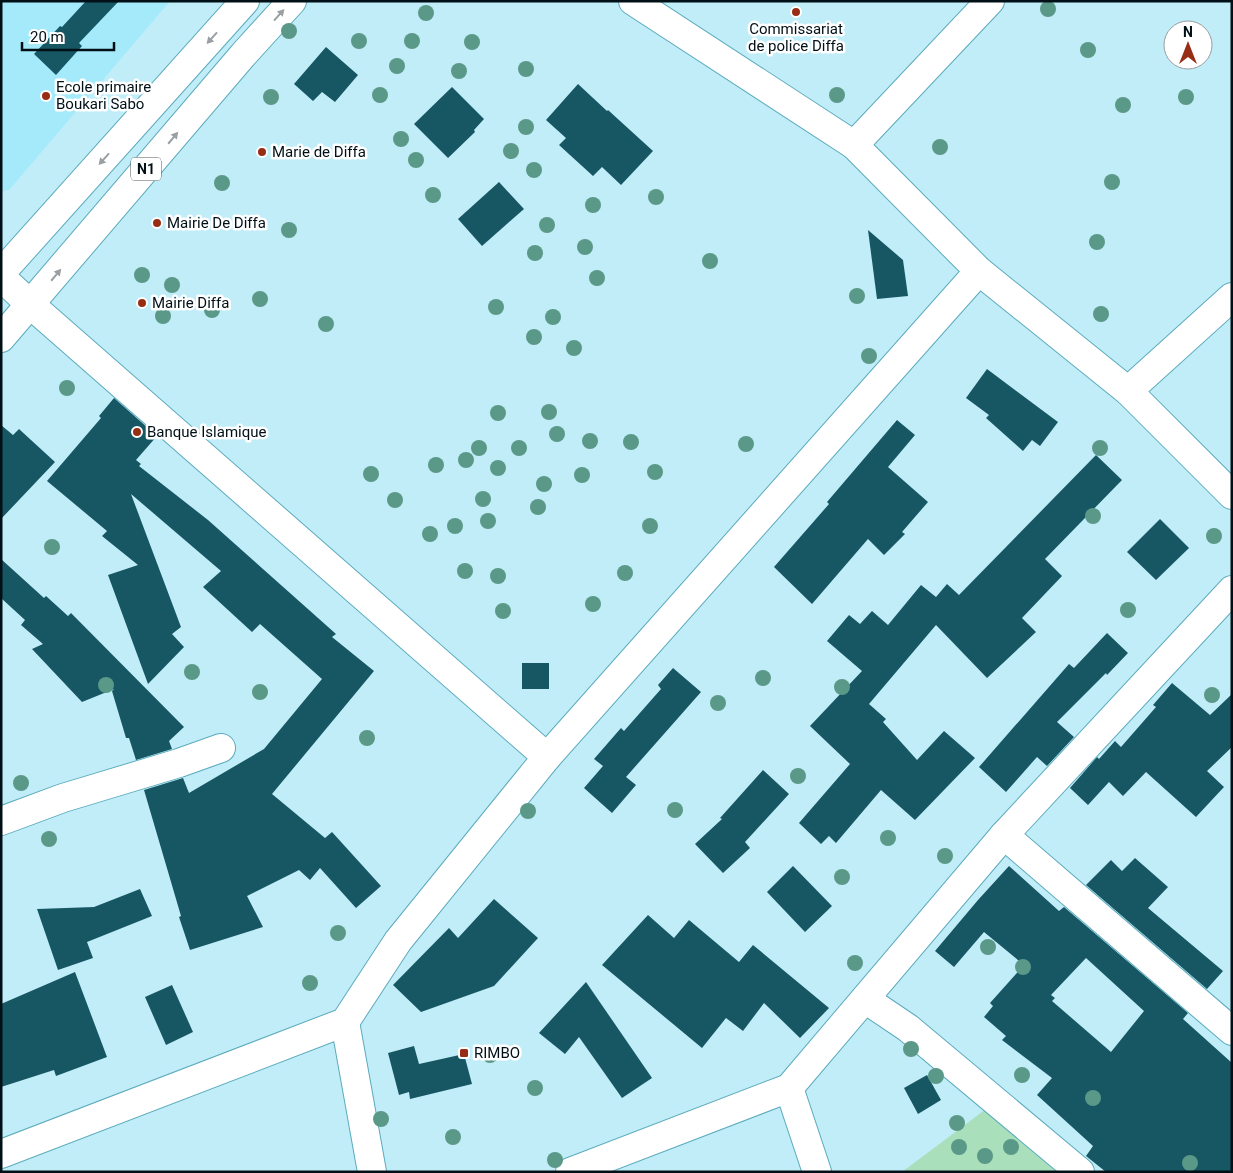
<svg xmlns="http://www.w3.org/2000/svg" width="1233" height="1173" font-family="Roboto,sans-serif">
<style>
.built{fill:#a4eafb}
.green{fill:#a9e0bb}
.building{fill:#175764;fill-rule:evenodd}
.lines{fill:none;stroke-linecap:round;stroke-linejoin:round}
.street-casing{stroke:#5cabbd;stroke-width:30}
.highway-casing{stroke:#5cabbd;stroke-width:30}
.street{stroke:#fff;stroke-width:28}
.highway{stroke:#fff;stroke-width:28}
.tree{fill:#5a9888}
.oneway{fill:#999fa2}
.poi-dot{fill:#962d14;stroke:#fff;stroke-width:2}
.labels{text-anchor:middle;stroke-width:5;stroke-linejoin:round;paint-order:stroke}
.shield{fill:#fff;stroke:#4c585c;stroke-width:1}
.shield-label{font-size:14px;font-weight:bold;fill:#001016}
.poi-label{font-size:15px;fill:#001016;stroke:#fff;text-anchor:start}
</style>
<rect width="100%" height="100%" fill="#c0edf8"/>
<path class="built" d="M 1,1 L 170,1 L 9,190 L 1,191 Z"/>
<path class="green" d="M 1002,1097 L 1082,1172 L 902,1172 Z"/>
<g class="building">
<path d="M 86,1 L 119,1 L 79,43 L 82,46 L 56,75 L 34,54 L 60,26 L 62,27 Z"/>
<path d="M 326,47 L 358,75 L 335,102 L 322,92 L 313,101 L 294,84 Z"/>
<path d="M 578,84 L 607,111 L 608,110 L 653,151 L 621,185 L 602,167 L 593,176 L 559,145 L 566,138 L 546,120 Z"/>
<path d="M 452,87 L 484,119 L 474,130 L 475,132 L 448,158 L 414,124 Z"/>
<path d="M 499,182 L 524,209 L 482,246 L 458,219 Z"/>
<path d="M 868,230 L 903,260 L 908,296 L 877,299 Z"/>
<path d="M 987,369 L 1058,422 L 1040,446 L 1032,440 L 1023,451 L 986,418 L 989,415 L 966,398 Z"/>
<path d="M 114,398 L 157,436 L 136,460 L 141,464 L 139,466 L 208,520 L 336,634 L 332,637 L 374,671 L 272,794 L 325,838 L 332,832 L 381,886 L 356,908 L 320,868 L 310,880 L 299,870 L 247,896 L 263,927 L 190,950 L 179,917 L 181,916 L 144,790 L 183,778 L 189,793 L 264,749 L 322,679 L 260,624 L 252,632 L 203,587 L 221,571 L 131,494 L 181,627 L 172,634 L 184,647 L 148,684 L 108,575 L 138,565 L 102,536 L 107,531 L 47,481 L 101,418 L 99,416 Z"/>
<path d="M 897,420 L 915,435 L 888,467 L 928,502 L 902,532 L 905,534 L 884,555 L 868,539 L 812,604 L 774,567 L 829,504 L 827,502 Z"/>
<path d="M 1,425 L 13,435 L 19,429 L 55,462 L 1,519 Z"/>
<path d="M 1096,455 L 1122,480 L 1045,559 L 1062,576 L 1022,618 L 1036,632 L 987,678 L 936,625 L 869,704 L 886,719 L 883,722 L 917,760 L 944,731 L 975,758 L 915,820 L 881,790 L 836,843 L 829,836 L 821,844 L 799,823 L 850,764 L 810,726 L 862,671 L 827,641 L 849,615 L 860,624 L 872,611 L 888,625 L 921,585 L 936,597 L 947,584 L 959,595 Z"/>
<path d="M 1160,519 L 1189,548 L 1156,580 L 1127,552 Z"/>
<path d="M 1,559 L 44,598 L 46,596 L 68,616 L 71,613 L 184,727 L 169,741 L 172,749 L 136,760 L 129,738 L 126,738 L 112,691 L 114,689 L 82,702 L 32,649 L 43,644 L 21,625 L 25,620 L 1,598 Z"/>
<path d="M 1107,633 L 1128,653 L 1107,675 L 1106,673 L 1057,722 L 1074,737 L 1047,766 L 1037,757 L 1006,792 L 979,767 L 1069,664 L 1074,668 Z"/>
<rect x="522" y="663" width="27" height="26"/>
<path d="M 673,668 L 701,692 L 626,777 L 636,785 L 612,813 L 584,788 L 603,766 L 594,759 L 621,728 L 624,731 L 661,689 L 658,685 Z"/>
<path d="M 1172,683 L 1210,715 L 1232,694 L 1232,747 L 1207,771 L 1224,787 L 1196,817 L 1146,772 L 1123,796 L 1109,782 L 1088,805 L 1070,788 L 1097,757 L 1099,759 L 1115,741 L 1121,747 L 1156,707 L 1153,705 Z"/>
<path d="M 763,770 L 789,794 L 745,842 L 750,848 L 723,873 L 695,844 L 722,819 L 720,818 Z"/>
<path d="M 1135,858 L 1168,887 L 1148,908 L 1223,971 L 1207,989 L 1086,885 L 1111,860 L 1122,871 Z"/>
<path d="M 793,866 L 832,906 L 805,932 L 767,892 Z"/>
<path d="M 1009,866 L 1059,911 L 1064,907 L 1188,1013 L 1183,1019 L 1232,1063 L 1232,1172 L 1106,1172 L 1086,1156 L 1093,1146 L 1037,1095 L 1052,1078 L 1002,1040 L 1006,1036 L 984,1017 L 993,1006 L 990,1003 L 1024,965 L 984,932 L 954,967 L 935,951 L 978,900 ZM 1086,958 L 1144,1011 L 1111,1052 L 1052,1001 L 1055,998 L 1051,995 Z"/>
<path d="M 140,889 L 152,916 L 87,942 L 93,958 L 58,970 L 37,909 L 94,907 Z"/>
<path d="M 494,899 L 538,938 L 494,986 L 421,1012 L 393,985 L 449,928 L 458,938 Z"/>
<path d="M 648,915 L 674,938 L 689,920 L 739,962 L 753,945 L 829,1008 L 800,1038 L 764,1003 L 743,1031 L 726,1018 L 702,1048 L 602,965 Z"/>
<path d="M 75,972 L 107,1057 L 56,1076 L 54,1070 L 1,1087 L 1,1004 Z"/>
<path d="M 586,982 L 652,1078 L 622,1098 L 579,1037 L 565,1054 L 539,1033 Z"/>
<path d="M 172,985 L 193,1032 L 166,1045 L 145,997 Z"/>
<path d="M 414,1046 L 419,1064 L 464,1054 L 472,1084 L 410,1099 L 409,1092 L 399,1095 L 388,1053 Z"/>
<path d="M 927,1075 L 941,1100 L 918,1114 L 904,1088 Z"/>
</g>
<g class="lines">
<g class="street-casing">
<g id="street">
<path d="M 633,1 L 854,145 L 979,271 L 1128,391 L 1232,495"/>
<path d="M 854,145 L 990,1"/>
<path d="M 1,277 L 31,305 L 547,757"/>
<path d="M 1128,391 L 1232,297"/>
<path d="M 1,821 L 63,798 L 179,763 L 221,748"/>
<path d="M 1004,835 L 1232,1031"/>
<path d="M 865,999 L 908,1028 L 1080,1172"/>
<path d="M 345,1022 L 372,1172"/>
<path d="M 789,1088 L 817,1172"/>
<path d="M 1,1154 L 345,1022 L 398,941 L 547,757 L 979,271"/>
<path d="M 570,1172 L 789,1088 L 1004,835 L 1232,590"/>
</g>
</g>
<g class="highway-casing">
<g id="highway">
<path d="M 1,273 L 245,1"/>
<path d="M 1,338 L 243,55 L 292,1"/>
</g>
</g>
<use href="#street" class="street"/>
<use href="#highway" class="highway"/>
</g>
<g class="tree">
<circle cx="1048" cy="9" r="8"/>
<circle cx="426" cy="13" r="8"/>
<circle cx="289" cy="31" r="8"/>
<circle cx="359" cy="41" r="8"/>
<circle cx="412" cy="41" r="8"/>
<circle cx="472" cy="42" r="8"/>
<circle cx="1088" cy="50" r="8"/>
<circle cx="397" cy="66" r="8"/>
<circle cx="526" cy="69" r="8"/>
<circle cx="459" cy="71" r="8"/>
<circle cx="380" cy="95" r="8"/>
<circle cx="837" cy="95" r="8"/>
<circle cx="271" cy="97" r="8"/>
<circle cx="1186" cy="97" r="8"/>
<circle cx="1123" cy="105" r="8"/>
<circle cx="526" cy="127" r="8"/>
<circle cx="401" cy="139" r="8"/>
<circle cx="940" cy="147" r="8"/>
<circle cx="511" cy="151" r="8"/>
<circle cx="416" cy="160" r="8"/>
<circle cx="534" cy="170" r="8"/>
<circle cx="1112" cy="182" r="8"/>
<circle cx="222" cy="183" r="8"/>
<circle cx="433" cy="195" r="8"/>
<circle cx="656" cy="197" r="8"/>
<circle cx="593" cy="205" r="8"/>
<circle cx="547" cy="225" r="8"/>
<circle cx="289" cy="230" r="8"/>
<circle cx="1097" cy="242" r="8"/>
<circle cx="585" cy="247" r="8"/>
<circle cx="535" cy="253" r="8"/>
<circle cx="710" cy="261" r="8"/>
<circle cx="142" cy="275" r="8"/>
<circle cx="597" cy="278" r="8"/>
<circle cx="172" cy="285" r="8"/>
<circle cx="857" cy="296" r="8"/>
<circle cx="260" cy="299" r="8"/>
<circle cx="496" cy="307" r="8"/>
<circle cx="212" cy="310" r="8"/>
<circle cx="1101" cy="314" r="8"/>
<circle cx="163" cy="316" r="8"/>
<circle cx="553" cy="317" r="8"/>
<circle cx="326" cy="324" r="8"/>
<circle cx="534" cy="337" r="8"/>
<circle cx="574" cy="348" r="8"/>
<circle cx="869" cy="356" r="8"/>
<circle cx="67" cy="388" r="8"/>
<circle cx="549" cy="412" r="8"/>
<circle cx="498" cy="413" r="8"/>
<circle cx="557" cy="434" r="8"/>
<circle cx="590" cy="441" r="8"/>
<circle cx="631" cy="442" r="8"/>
<circle cx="746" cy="444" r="8"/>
<circle cx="479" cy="448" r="8"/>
<circle cx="519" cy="448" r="8"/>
<circle cx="1100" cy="448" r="8"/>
<circle cx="466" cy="460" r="8"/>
<circle cx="436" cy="465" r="8"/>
<circle cx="498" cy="468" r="8"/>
<circle cx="655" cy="472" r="8"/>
<circle cx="371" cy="474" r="8"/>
<circle cx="582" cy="475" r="8"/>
<circle cx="544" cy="484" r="8"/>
<circle cx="483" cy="499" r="8"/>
<circle cx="395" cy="500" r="8"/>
<circle cx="538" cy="507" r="8"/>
<circle cx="1093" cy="516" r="8"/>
<circle cx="488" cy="521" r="8"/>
<circle cx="455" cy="526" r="8"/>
<circle cx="650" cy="526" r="8"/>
<circle cx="430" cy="534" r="8"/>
<circle cx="1214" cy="536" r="8"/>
<circle cx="52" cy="547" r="8"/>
<circle cx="465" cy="571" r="8"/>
<circle cx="625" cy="573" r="8"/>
<circle cx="498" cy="576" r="8"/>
<circle cx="593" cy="604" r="8"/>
<circle cx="1128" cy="610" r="8"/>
<circle cx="503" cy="611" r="8"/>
<circle cx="192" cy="672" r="8"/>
<circle cx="763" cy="678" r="8"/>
<circle cx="106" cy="685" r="8"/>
<circle cx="842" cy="687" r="8"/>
<circle cx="260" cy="692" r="8"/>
<circle cx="1212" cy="695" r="8"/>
<circle cx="718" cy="703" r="8"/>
<circle cx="367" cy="738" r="8"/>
<circle cx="798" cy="776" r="8"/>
<circle cx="21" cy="783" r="8"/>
<circle cx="675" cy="810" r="8"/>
<circle cx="528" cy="811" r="8"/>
<circle cx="888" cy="838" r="8"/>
<circle cx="49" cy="839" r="8"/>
<circle cx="945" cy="856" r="8"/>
<circle cx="842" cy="877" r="8"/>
<circle cx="338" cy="933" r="8"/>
<circle cx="988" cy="947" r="8"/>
<circle cx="855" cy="963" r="8"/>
<circle cx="1023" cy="967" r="8"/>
<circle cx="310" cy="983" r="8"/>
<circle cx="911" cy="1049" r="8"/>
<circle cx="490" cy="1055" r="8"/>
<circle cx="1022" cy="1075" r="8"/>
<circle cx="936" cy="1076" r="8"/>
<circle cx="535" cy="1088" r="8"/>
<circle cx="1093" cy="1098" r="8"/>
<circle cx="381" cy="1119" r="8"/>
<circle cx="957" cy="1123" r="8"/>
<circle cx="453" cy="1137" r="8"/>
<circle cx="959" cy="1147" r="8"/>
<circle cx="1011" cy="1147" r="8"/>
<circle cx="985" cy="1156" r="8"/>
<circle cx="555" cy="1160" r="8"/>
<circle cx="1190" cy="1163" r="8"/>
</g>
<defs><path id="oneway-solid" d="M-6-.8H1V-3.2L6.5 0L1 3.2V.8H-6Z" transform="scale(1.25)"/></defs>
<g class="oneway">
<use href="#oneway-solid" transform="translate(279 15) rotate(-48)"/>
<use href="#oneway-solid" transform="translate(212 38) rotate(132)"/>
<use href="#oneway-solid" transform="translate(173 138) rotate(-50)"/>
<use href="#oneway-solid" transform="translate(104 159) rotate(132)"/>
<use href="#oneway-solid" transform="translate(56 275) rotate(-50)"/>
</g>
<g class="poi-dot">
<circle cx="796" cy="12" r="5"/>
<circle cx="46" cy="96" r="5"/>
<circle cx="262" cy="152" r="5"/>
<circle cx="157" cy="223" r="5"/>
<circle cx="142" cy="303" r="5"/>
<circle cx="137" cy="432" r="5"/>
<rect x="459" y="1048" width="10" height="10" rx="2.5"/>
</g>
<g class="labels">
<rect class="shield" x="131" y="157.5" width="30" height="23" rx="4"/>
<g class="shield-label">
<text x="146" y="174">N1</text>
</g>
<g class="poi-label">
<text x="796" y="34" text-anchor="middle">Commissariat<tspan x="796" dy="17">de police Diffa</tspan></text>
<text x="56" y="92">Ecole primaire<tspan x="56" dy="17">Boukari Sabo</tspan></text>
<text x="272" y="157">Marie de Diffa</text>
<text x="167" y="228">Mairie De Diffa</text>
<text x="152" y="308">Mairie Diffa</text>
<text x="147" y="437">Banque Islamique</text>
<text x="474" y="1058">RIMBO</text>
</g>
</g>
<rect width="1233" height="1173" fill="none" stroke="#001016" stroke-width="5"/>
<g transform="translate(1188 45)"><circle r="24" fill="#ffffff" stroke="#999fa2"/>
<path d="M0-4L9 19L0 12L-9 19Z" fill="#962d14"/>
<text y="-8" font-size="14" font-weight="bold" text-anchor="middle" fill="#001016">N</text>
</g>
<path d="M22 42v8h92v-8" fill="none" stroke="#001016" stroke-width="2.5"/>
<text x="30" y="42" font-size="15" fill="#001016" stroke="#ffffff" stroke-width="4" paint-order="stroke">20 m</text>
</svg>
